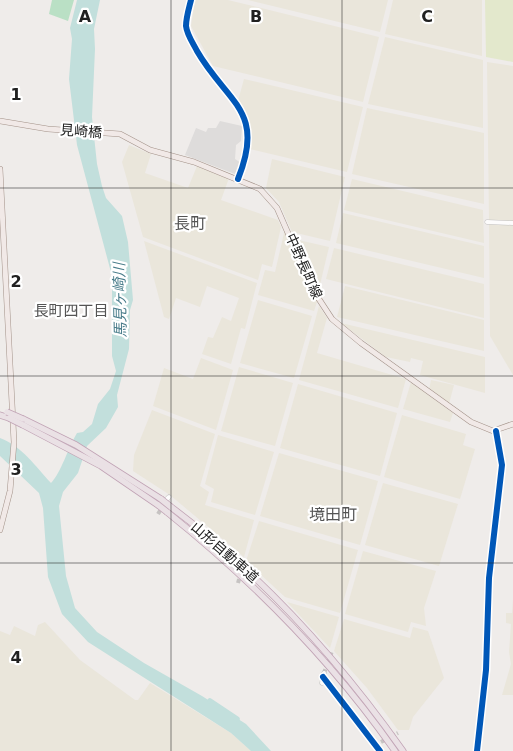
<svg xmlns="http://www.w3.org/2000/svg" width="513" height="751" font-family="'DejaVu Sans','Noto Sans JP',sans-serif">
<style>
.residential{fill:#dedcdb}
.farmland{fill:#eae6db}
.grass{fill:#e3e8cc}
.pitch{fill:#bae0c5}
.water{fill:#c2dfdc}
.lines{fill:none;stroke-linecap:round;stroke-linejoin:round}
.river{stroke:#c2dfdc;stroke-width:5.5}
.minor-tunnel{stroke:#c6c3c2;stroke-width:4;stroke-dasharray:4 2;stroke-linecap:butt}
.minor-casing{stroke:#c2c1c0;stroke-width:5}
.major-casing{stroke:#a39289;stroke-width:6}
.highway-casing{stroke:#c1a3b5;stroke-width:7}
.minor{stroke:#fdfcfc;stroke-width:4}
.major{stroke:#f1e9e7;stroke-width:5}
.highway{stroke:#eae1e5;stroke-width:5.5}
.highway-bridge-casing{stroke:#c1a3b5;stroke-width:7;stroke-linecap:butt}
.highway-bridge{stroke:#eae1e5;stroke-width:5.5}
.cycleway-casing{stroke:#fff;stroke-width:9}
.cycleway{stroke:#0057b8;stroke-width:6}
.grid{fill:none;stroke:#212121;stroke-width:1;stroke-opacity:0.55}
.labels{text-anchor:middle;stroke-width:4.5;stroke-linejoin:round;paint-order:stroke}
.street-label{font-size:14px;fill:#212121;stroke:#fff}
.water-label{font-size:15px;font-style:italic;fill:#487c8a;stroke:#fff}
.neighbourhood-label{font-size:15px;fill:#545454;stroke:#fff}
.quarter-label{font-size:16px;fill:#545454;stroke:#fff}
.grid-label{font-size:16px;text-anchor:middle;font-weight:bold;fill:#212121;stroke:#fff;stroke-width:4.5;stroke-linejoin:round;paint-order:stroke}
</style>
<rect width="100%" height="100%" fill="#efecea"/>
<path class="residential" d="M 220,121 L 242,126 L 241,141 L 236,145 L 235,159 L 241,163 L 235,174 L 185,155 L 196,128 L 206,132 L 208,128 L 216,128 Z"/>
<g class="farmland">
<path d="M 195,0 L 228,0 L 379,37 L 363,102 L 213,66 L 191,26 Z"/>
<path d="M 248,0 L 388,0 L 380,32 Z"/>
<path d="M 393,0 L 482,0 L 482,56 L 385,34 Z"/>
<path d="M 385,37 L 483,60 L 483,128 L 368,104 Z"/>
<path d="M 487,62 L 513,66 L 513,222 L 489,221 Z"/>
<path d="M 244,79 L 363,107 L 347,172 L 250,149 L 251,133 L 247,114 L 238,101 Z"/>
<path d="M 367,108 L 484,133 L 484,204 L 352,174 Z"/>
<path d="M 129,145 L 151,154 L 145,173 L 188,188 L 197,166 L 229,178 L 221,200 L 278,220 L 281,227 L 272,267 L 262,264 L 258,280 L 143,237 L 122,162 Z"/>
<path d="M 272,159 L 345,177 L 330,241 L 292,232 L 279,202 L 266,188 Z"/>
<path d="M 352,179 L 483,210 L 484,243 L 344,210 Z"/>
<path d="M 343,213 L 484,246 L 484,278 L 336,243 Z"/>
<path d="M 489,224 L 513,224 L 513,375 L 490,336 Z"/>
<path d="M 285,229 L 317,302 L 314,311 L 258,295 L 265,270 L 275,272 Z"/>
<path d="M 294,239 L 329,247 L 318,293 Z"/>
<path d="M 144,241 L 257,283 L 245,329 L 241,328 L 231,364 L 202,354 L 208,337 L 213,338 L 222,317 L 231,321 L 239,298 L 207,286 L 200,307 L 176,298 L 169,319 L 164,317 Z"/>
<path d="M 334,248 L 484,284 L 484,318 L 326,279 Z"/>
<path d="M 345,286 L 484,320 L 484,351 L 337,317 Z"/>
<path d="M 258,300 L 312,316 L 294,378 L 240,363 Z"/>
<path d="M 319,306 L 327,318 L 317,353 L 406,379 L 398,408 L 299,380 Z"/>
<path d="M 341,323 L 485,357 L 485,393 L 420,375 L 423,361 L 411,358 L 410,362 L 386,357 Z"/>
<path d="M 201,358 L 233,370 L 216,430 L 153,406 L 164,368 L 193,379 Z"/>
<path d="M 239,367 L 293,383 L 275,446 L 221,431 Z"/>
<path d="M 431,380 L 454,385 L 449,404 L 429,390 Z"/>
<path d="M 411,382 L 453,413 L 450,422 L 403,409 Z"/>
<path d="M 298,384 L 397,413 L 380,476 L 280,448 Z"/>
<path d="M 152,410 L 215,434 L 200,486 L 209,492 L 205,505 L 254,520 L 244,557 L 170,495 L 133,471 L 134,455 Z"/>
<path d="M 402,415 L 466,434 L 463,445 L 475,449 L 460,499 L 384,477 Z"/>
<path d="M 218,435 L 274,452 L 255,515 L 211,502 L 214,489 L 205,484 Z"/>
<path d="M 279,453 L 378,481 L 360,545 L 260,516 Z"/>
<path d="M 383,483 L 458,504 L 439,566 L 365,545 Z"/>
<path d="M 259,521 L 358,550 L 340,613 L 285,597 L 246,561 Z"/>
<path d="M 363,551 L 436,571 L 424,608 L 426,626 L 411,622 L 408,632 L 345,614 Z"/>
<path d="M 513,600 L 513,695 L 502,695 L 511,664 L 509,652 L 511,624 L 506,623 L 506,613 L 512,613 Z"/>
<path d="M 287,602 L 339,617 L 330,648 Z"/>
<path d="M 344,619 L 410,638 L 413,627 L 428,631 L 444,678 L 413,717 L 409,730 L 398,730 L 367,688 L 334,651 Z"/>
<path d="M 45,622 L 80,660 L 135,700 L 138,700 L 150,683 L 231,733 L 251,751 L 0,751 L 0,631 L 10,635 L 14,626 L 35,636 L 38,625 Z"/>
</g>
<path class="grass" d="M 485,0 L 513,0 L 513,62 L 486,57 Z"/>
<path class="pitch" d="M 52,0 L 74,0 L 68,21 L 49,14 Z"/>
<path class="water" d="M 77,0 L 100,0 L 94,29 L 95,49 L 92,117 L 97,164 L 102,186 L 106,198 L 122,216 L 128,242 L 133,300 L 130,310 L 129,349 L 117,395 L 118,407 L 106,428 L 87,446 L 78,473 L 63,492 L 59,506 L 66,576 L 75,608 L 97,632 L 144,663 L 202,696 L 246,724 L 271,751 L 251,751 L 231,733 L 88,642 L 62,614 L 48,577 L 43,508 L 39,493 L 0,456 L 0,438 C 23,447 35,466 51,483 C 61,473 68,448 77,433 L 83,432 L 92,424 L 98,404 L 110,389 L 116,371 L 112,356 L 112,276 L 77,145 L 69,79 L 72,39 L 70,28 Z"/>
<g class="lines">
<path class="river" d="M 210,701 L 237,719"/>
<g class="minor-tunnel">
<path d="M 158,514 L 166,501"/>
<path d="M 238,583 L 244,562"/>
<path d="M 324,673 L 332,651"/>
<path d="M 381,742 L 398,733"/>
</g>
<g class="minor-casing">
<g id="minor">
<path d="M 191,0 C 189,8 186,18 186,26 C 187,35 193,43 197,51 C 227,103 266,110 238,179"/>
<path d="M 487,222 L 513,223"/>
<path d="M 167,499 L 169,497"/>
<path d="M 323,677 L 380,751"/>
<path d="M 322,683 L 324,673"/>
<path d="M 477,751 L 486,670 L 489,578 L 502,465 L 496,431"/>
</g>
</g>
<g class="major-casing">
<g id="major">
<path d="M 0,121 L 48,129 L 120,134 L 150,150 L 194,162 L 260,189 L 277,208 L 313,290 L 332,319 L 361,343 L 471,422 L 493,431 L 513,424"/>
<path d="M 0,169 L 14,442 L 10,491 L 0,530"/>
</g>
</g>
<g class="highway-casing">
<g id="highway">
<path d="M 0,415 L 9,418"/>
<path d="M 23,419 L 76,445 L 161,499"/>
<path d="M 23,425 L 101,466 L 158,505"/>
<path d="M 171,507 C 261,574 338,659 403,751"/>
<path d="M 167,512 C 253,581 332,661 395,751"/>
</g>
</g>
<use href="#minor" class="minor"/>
<use href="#major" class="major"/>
<use href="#highway" class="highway"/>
<g class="highway-bridge-casing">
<g id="highway-bridge">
<path d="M 7,412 L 23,419"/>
<path d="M 9,418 L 23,425"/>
<path d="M 161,499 L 171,507"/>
<path d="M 158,505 L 167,512"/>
</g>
</g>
<use href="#highway-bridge" class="highway-bridge"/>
<g class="cycleway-casing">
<g id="cycleway">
<path d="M 191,0 C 189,8 186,18 186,26 C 187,35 193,43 197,51 C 227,103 266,110 238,179"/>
<path d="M 323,677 L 380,751"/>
<path d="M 477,751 L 486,670 L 489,578 L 502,465 L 496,431"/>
</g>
</g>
<use href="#cycleway" class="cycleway"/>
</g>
<path class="grid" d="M 171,0 L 171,751M 342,0 L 342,751M 0,188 L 513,188M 0,376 L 513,376M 0,563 L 513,563"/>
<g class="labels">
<g class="street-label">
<text transform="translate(81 131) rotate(4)" y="5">見崎橋</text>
<text transform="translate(304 266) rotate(66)" y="5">中野長町線</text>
<text transform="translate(225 552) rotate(41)" y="5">山形自動車道</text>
</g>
<g class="water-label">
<text transform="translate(120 300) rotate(-91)" y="5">馬見ヶ崎川</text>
</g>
<g class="neighbourhood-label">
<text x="71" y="316">長町四丁目</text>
</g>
<g class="quarter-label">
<text x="190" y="229">長町</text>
<text x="333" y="520">境田町</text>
</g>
</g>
<g class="grid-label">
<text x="85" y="22">A</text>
<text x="256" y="22">B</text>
<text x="427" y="22">C</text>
<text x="16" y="100">1</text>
<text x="16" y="287">2</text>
<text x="16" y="475">3</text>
<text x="16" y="663">4</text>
</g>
</svg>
